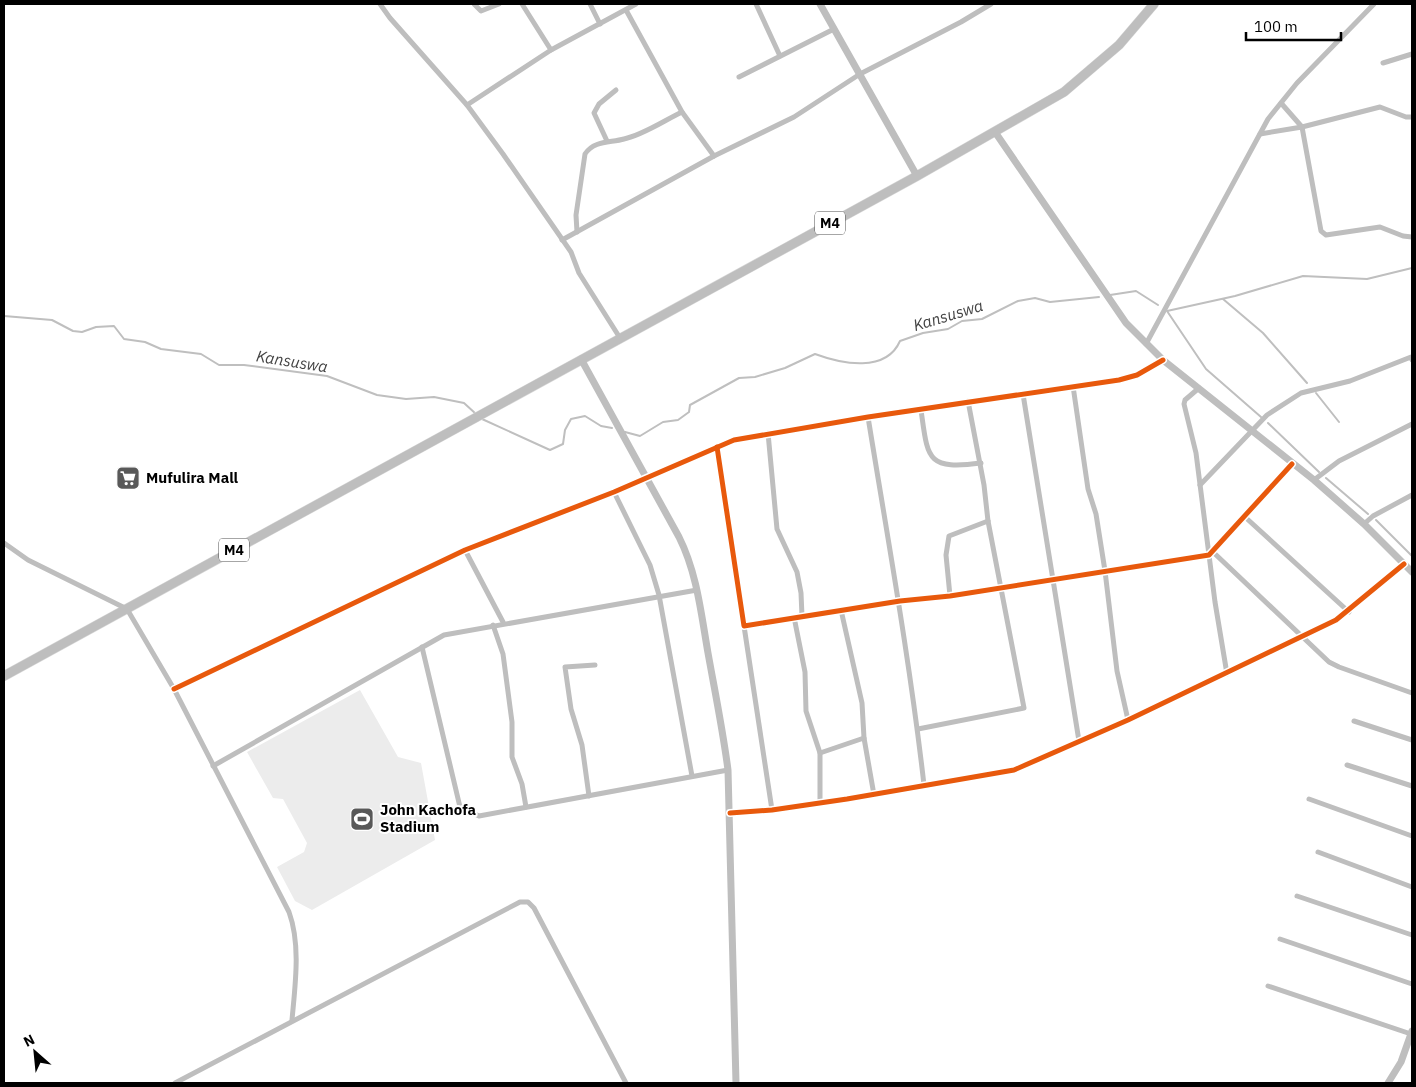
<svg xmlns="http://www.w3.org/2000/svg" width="1416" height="1087" font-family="'IBM Plex Sans',sans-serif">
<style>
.garden{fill:#ececec}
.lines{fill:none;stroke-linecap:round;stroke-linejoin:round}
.stream{stroke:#bfbfbf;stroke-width:2}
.primary-casing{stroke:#dbdbdb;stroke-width:10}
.minor{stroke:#bebebe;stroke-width:5}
.tertiary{stroke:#bebebe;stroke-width:7}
.primary{stroke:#bebebe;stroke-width:9}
.cycleway-casing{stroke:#fff;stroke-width:8}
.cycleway{stroke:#e8590c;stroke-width:5}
.labels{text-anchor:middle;stroke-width:4;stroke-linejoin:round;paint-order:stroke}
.shield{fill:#fff;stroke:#4c4c4c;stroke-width:1}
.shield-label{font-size:14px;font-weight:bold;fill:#000}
.poi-label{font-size:15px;font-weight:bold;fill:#000;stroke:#fff;text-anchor:start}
.water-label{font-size:16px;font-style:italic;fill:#444;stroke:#fff}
</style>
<rect width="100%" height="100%" fill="#fff"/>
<path class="garden" d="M 360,690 L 398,757 L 421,763 L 435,840 L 312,910 L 295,901 L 277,867 L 304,852 L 307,843 L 283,799 L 273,798 L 247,752 Z"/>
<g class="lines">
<g class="stream">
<path d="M 1110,295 L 1136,291 L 1158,305"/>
<path d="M 1223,299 L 1263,333 L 1307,383"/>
<path d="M 4,316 L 52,320 L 73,331 L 82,332 L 96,327 L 114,326 L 124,339 L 145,342 L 161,349 L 201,354 L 219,365 L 244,365 L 327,376 L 377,395 L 406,399 L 434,397 L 464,403 L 476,414"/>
<path d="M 1316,393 L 1339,422"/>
<path d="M 1261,417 L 1206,369 L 1167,311 L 1235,296 L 1303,276 L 1367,279 L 1412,268"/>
<path d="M 482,419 L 550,450 L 563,444 L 565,430 L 571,419 L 585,416 L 601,426 L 612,428"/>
<path d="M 1268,423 L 1319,472"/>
<path d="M 625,432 L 640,436 L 663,422 L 678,420 L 689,412 L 690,405 L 739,378 L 755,377 L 785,368 L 815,354 C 842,364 886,373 900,341 L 923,333 L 948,329 L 962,321 L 982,319 L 1018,301 L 1035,298 L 1050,302 L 1099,297"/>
<path d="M 1326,478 L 1368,514"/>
<path d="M 1376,520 L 1412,556"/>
</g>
<g class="primary-casing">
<path id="primary" d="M 4,676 L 917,176 L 1064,92 L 1119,45 L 1154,4"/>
</g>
<g class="minor">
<path d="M 380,4 L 390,18 L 467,105 L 503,154 L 571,252 L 579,273 L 620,338"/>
<path d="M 474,4 L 481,11 L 499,4"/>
<path d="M 522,4 L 551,50"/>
<path d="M 590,4 L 600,24"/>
<path d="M 756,4 L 780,56"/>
<path d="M 626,10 L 682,112 L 714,156"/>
<path d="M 1383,63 L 1412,54"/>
<path d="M 739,77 L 834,29"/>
<path d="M 1281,103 L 1302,127 L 1321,231 L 1326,235 L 1380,227 L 1403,236 L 1412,237"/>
<path d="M 467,105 L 551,50 L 636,4"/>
<path d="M 1260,134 L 1302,127 L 1380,107 L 1406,117 L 1412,117"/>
<path d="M 607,141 L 594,113 L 599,104 L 616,90"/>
<path d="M 577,232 L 576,215 L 585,154 C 594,140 611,143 624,139 C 643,135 665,120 682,112"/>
<path d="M 562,240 L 714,156 L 794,117 L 860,74 L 961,22 L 991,4"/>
<path d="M 1146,344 L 1268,119 L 1297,83 L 1374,4"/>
<path d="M 1073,386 L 1088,489 L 1096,514 L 1105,571 L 1117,671 L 1128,720"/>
<path d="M 1199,388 L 1185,400 L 1184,404 L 1196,453 L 1215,602 L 1227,674"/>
<path d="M 1023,394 L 1079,741"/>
<path d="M 921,410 C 928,459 926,470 981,463"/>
<path d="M 868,417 C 888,540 910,662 924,785"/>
<path d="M 768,433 L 777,529 L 797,572 L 801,593 L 802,616"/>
<path d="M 717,447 L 744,626 L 900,601 L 950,596 L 1209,555 L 1292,464"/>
<path d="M 1314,480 L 1339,461 L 1412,424"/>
<path d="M 1200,485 L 1267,415 L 1301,393 L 1350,381 L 1411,357 L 1412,360"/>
<path d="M 614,492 L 650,565 L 659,595 L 692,776"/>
<path d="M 1245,517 L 1349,612"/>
<path d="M 1364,524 L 1373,516 L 1412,495"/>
<path d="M 4,543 L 28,560 L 127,609 L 174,689 L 289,912 C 301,945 295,986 292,1020"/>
<path d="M 465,550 L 503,622"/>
<path d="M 1213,552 L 1329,662 L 1339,667 L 1412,693"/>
<path d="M 950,596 L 946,555 L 949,536 L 988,521"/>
<path d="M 841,610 L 862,703 L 864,738 L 874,795"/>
<path d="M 794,617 L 805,672 L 806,711 L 820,753 L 820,803"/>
<path d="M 493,625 L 503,654 L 512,722 L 512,757 L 522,784 L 526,807"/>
<path d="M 744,626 L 772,810"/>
<path d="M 422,647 L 460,807 L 479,816 L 728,770"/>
<path d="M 174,689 L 465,550 L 614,492 L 734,440 L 868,417 L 1119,380 L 1137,375 L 1163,360"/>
<path d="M 1354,721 L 1412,740"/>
<path d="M 918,729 L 1024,708 L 988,521 L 984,485 L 968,401"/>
<path d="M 820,753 L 864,738"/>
<path d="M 1347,765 L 1412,786"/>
<path d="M 213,766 L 444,635 L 697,590"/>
<path d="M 589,796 L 582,745 L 571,709 L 565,667 L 595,665"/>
<path d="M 1309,799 L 1412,836"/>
<path d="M 730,813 L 772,810 L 847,799 L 1014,770 L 1128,720 L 1336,620 L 1404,564"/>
<path d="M 1318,852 L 1412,887"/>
<path d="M 1297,896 L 1412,935"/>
<path d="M 1280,939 L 1412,984"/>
<path d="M 1268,986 L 1411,1034"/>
<path d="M 175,1083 L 520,902 L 528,902 L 534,908 L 626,1083"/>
</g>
<g class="tertiary">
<path d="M 820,4 L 917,176"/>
<path d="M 995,132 L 1126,323 L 1163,360 L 1314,480 L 1364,524 L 1412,572"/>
<path d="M 581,359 L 679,537 C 697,573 701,613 708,653 C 715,692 723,731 728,770 L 736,1083"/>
<path d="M 1388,1083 L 1401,1062 L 1412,1031"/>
</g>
<use href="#primary" class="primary"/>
<g class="cycleway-casing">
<g id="cycleway">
<path d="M 717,447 L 744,626 L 900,601 L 950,596 L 1209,555 L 1292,464"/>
<path d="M 174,689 L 465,550 L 614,492 L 734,440 L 868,417 L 1119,380 L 1137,375 L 1163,360"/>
<path d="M 730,813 L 772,810 L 847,799 L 1014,770 L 1128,720 L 1336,620 L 1404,564"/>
</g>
</g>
<use href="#cycleway" class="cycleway"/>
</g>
<defs>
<g id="supermarket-square" transform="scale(1.25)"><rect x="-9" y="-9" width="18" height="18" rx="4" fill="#595959" stroke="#fff"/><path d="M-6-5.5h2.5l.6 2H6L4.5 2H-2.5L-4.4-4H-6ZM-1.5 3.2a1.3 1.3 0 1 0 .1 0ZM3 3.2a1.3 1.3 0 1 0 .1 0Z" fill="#fff"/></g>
<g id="stadium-square" transform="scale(1.25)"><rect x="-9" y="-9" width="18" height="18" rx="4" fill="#595959" stroke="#fff"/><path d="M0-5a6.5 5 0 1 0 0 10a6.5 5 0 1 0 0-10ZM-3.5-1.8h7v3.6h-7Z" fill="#fff"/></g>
</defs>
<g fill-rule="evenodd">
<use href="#supermarket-square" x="128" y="478"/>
<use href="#stadium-square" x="362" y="819"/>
</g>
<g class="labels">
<g class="shield">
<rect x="815" y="211.5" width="30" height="23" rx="4"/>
<rect x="219" y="538.5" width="30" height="23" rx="4"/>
</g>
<g class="shield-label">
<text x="830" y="228">M4</text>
<text x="234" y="555">M4</text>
</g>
<g class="poi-label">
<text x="146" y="483">Mufulira Mall</text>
<text x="380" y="815">John Kachofa<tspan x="380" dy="17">Stadium</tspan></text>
</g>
<g class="water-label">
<text transform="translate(948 315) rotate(-17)" y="6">Kansuswa</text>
<text transform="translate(292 361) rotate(9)" y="6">Kansuswa</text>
</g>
</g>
<rect width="1416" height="1087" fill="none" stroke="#000000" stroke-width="10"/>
<g transform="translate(35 1052) rotate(333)" stroke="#ffffff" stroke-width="4" paint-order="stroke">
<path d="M0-4L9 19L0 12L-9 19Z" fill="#000000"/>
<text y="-8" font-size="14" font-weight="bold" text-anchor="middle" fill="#000000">N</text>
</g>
<path d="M1246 32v8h95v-8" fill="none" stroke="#000000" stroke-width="2.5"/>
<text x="1254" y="32" font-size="15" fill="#000000" stroke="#ffffff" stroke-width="4" paint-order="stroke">100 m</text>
</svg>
